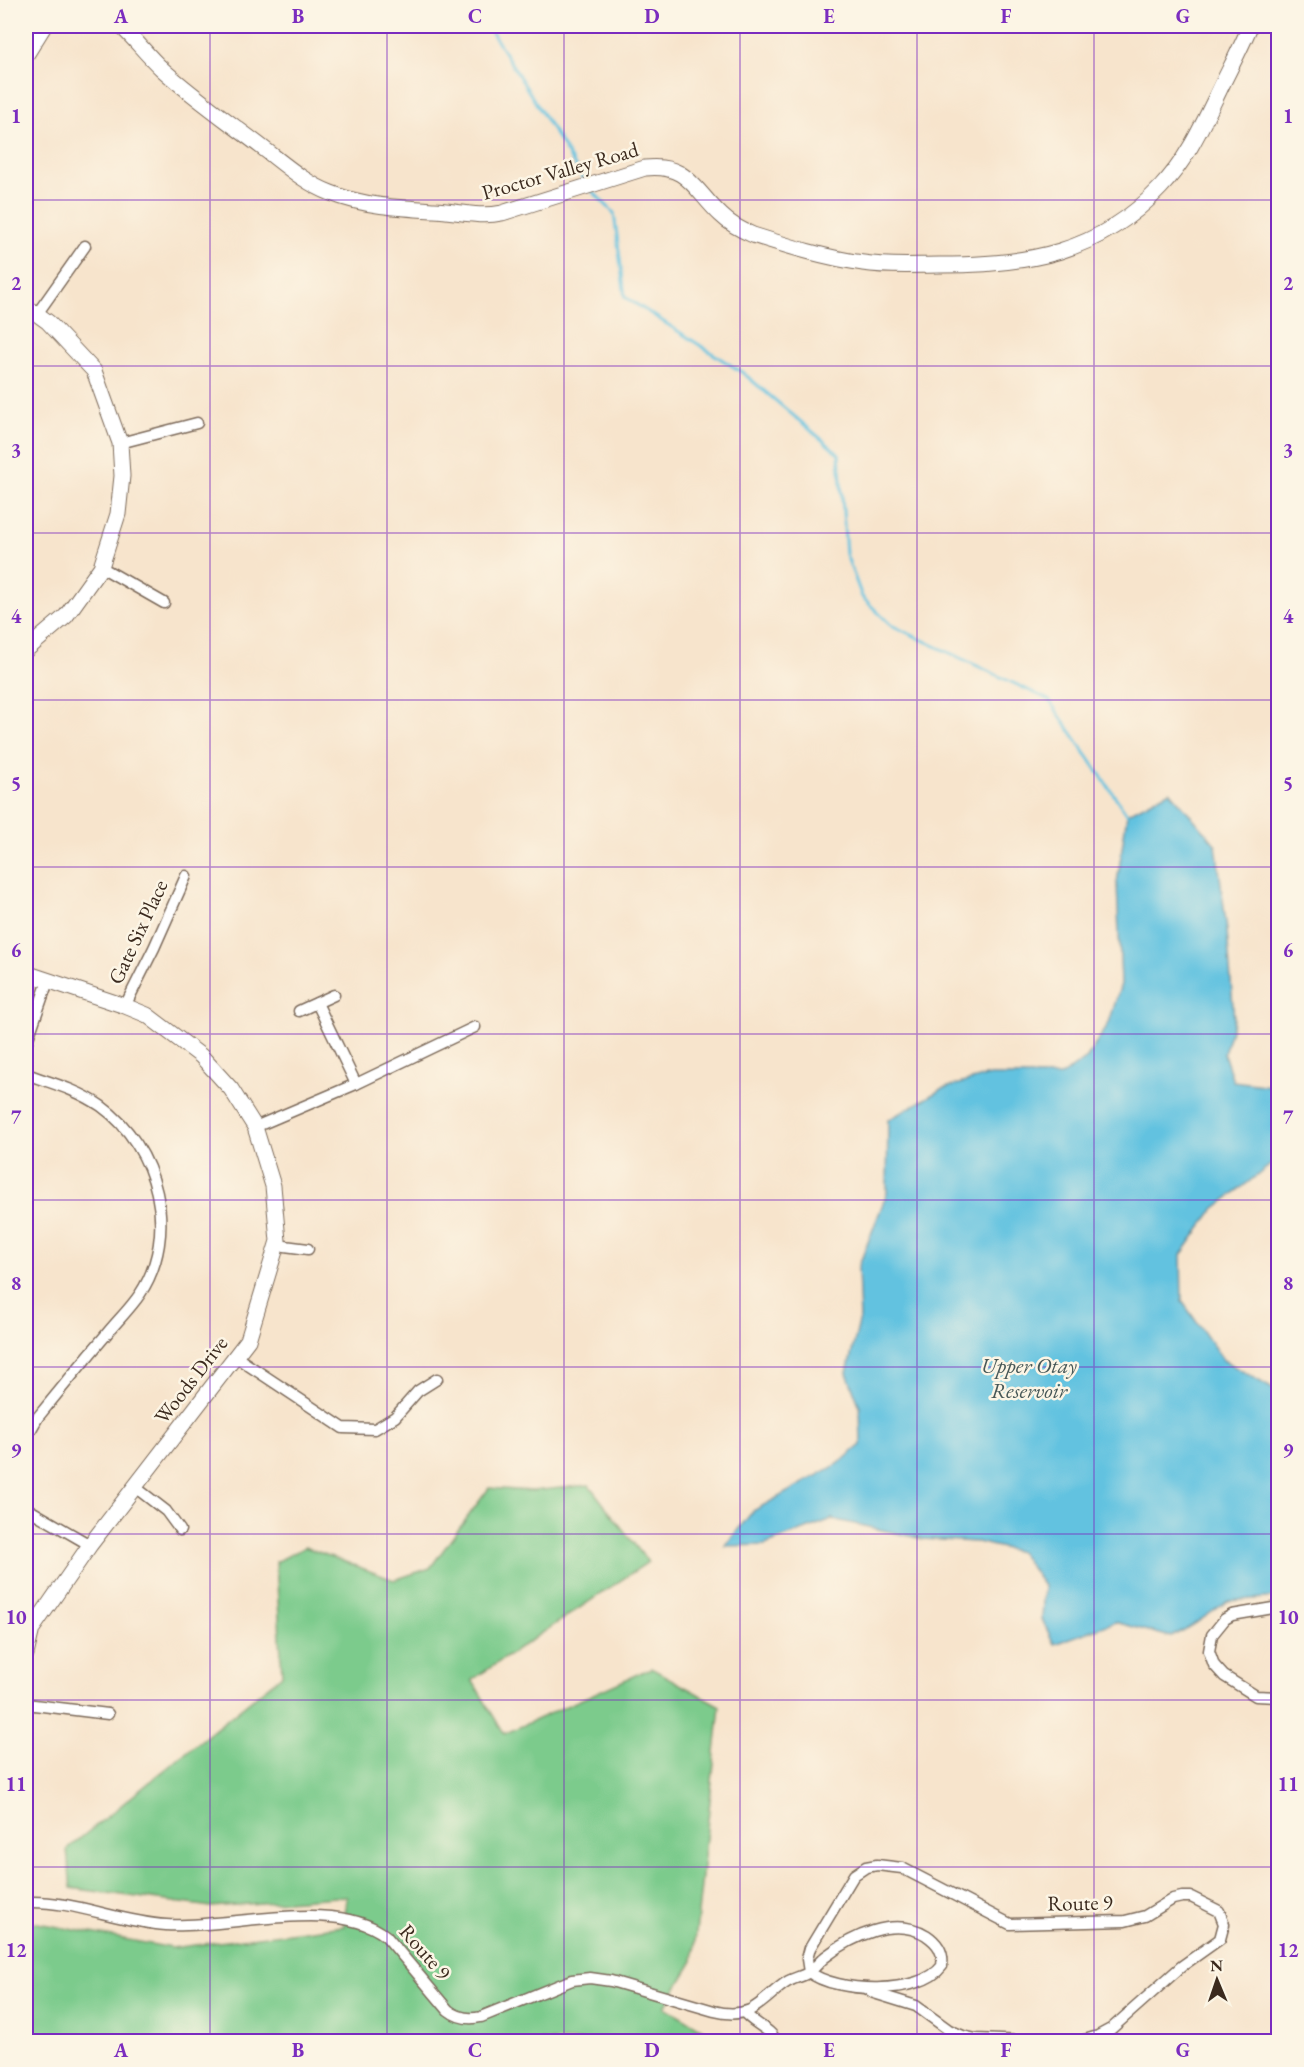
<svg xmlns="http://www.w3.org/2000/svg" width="1304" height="2067" font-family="'EB Garamond',serif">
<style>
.green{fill:#7ccb8c;stroke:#5c7a55;stroke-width:1.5}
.water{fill:#62c2e0;stroke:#4e767f;stroke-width:1.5}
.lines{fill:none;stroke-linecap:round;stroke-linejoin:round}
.stream{stroke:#62c2e0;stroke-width:3}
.street-casing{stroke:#7d6b5b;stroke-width:13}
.secondary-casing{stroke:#7d6b5b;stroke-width:17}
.street{stroke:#fff;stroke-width:10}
.secondary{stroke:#fff;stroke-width:15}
.grid{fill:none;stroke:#7b2cbf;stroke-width:1.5;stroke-opacity:0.55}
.labels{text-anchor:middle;stroke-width:5;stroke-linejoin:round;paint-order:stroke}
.street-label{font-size:21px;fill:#3b2a1e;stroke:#fcf5e5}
.water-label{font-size:22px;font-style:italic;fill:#475858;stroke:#fcf5e5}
.neatline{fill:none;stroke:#7b2cbf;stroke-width:2}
.grid-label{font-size:20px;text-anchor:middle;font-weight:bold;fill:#7b2cbf}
</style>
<rect width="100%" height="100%" fill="#fcf5e5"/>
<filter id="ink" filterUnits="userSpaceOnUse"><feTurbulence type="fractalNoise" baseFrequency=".0167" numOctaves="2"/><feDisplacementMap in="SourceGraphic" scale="12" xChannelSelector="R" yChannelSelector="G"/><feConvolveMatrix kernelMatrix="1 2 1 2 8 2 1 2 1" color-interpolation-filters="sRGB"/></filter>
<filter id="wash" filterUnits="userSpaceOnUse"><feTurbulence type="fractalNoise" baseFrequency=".008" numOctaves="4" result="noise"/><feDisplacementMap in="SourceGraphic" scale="24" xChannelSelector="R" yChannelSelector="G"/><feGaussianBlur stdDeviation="1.35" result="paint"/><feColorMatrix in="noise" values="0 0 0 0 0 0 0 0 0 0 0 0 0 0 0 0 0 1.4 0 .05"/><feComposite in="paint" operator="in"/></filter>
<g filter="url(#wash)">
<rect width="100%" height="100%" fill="#f7e4cc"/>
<path class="green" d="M 589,1485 L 648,1562 L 472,1680 L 504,1734 L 651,1668 L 720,1706 L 693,1961 L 665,2007 L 723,2041 L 26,2042 L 26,1923 L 27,1921 L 172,1948 L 344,1926 L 347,1896 L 211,1907 L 71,1888 L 67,1849 L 282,1675 L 276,1562 L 305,1547 L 394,1580 L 430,1568 L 489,1488 L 532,1491 Z"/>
<path class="water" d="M 1170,791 L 1216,845 L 1227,931 L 1234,1019 L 1224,1054 L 1233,1081 L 1278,1087 L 1278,1159 L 1214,1209 L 1181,1255 L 1182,1301 L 1223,1360 L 1278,1392 L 1278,1597 L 1228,1601 L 1193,1625 L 1171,1637 L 1115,1622 L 1054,1644 L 1042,1619 L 1044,1586 L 1020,1552 L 977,1542 L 923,1539 L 832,1519 L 765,1545 L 725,1546 L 753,1511 L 838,1464 L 861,1445 L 860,1407 L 847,1373 L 860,1318 L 858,1268 L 887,1193 L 888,1120 L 942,1089 L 986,1076 L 1061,1076 L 1087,1058 L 1109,1023 L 1121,984 L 1117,883 L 1127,814 Z"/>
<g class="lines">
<g class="stream">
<path d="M 488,26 L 585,182"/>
<path d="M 591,190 L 614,213 L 625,297 L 743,373 L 839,454 L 846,554 L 862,597 L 891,625 L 1049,700 L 1127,814"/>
</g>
</g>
</g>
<g filter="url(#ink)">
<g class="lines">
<g class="street-casing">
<g id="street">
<path d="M 37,314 L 85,246"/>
<path d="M 120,443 L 197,423"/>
<path d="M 101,567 L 164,603"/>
<path d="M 317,1003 L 356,1084"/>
<path d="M 125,1006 L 154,948 L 186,876"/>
<path d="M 299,1011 L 334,995"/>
<path d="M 26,1044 L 48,981"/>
<path d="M 26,1074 C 52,1083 78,1090 101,1106 C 158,1147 180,1234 140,1294 C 130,1309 116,1322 105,1336 C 82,1363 60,1390 38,1417 L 26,1438"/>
<path d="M 255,1127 L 356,1084 L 475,1027"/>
<path d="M 277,1245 L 308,1249"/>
<path d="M 236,1357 L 343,1428 L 375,1429 L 395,1417 L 418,1391 L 437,1379"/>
<path d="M 135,1487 L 166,1511 L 180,1530"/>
<path d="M 26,1508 L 90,1545"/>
<path d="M 1273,1608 L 1232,1615 L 1225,1619 L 1212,1635 L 1209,1651 L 1214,1665 L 1224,1676 L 1256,1696 L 1278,1697"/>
<path d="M 26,1704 L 108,1714"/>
<path d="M 26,1902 C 74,1900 118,1922 166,1925 C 228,1929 336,1896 386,1936 L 448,2010 C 458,2018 468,2020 481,2017 L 572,1980 L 590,1978 L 611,1981 L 714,2011 C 726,2014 738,2015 750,2010 C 764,2003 774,1990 787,1982 C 793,1978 801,1977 808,1973 C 814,1969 819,1962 825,1957 C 852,1936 894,1916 926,1935 C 938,1943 944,1952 942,1966 C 920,1996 836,1993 809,1972 L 807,1959 L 810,1948 L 854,1875 L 866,1867 L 877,1865 L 902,1868 L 1010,1924 L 1125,1921 L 1145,1916 L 1173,1899 L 1182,1897 L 1191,1897 L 1219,1911 L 1224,1924 L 1220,1939 L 1182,1966 L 1111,2029 L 1098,2036 L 1078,2042"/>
<path d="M 868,1989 L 874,1993 L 916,2006 L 949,2030 L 963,2036 L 976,2039 L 1048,2042"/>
<path d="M 744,2012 C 753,2024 772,2029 776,2042"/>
</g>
</g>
<g class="secondary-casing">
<g id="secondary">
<path d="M 121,26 C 135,39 147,55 162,69 C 193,97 229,122 263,148 C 284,164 305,183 331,193 C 363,206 400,208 434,210 C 458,211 478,218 502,213 L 645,168 C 688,163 694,190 721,215 C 730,224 741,230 753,235 C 788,246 826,258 863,263 C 888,267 915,265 940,265 C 1027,265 1098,254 1160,188 C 1187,160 1202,126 1219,91 C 1229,70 1241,48 1250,26"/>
<path d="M 26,32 L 29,26"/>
<path d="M 26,55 L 44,26"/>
<path d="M 26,308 L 37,314 L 48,322 L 94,371 L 120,443 L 122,476 L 118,514 L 101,567 L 66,616 L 26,650"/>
<path d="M 26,973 L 125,1006 L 147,1015 L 201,1056 L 231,1089 L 255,1127 L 273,1186 L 278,1241 L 248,1340 L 90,1545 L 32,1629 L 26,1654"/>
</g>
</g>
<use href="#street" class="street"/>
<use href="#secondary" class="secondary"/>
</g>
</g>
<path class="grid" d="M 210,26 L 210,2042M 387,26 L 387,2042M 564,26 L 564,2042M 740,26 L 740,2042M 917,26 L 917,2042M 1094,26 L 1094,2042M 26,200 L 1278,200M 26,366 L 1278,366M 26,533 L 1278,533M 26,700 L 1278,700M 26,867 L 1278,867M 26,1034 L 1278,1034M 26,1200 L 1278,1200M 26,1367 L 1278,1367M 26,1534 L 1278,1534M 26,1700 L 1278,1700M 26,1867 L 1278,1867"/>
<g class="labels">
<g class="street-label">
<text transform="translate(560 171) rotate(-16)" y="7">Proctor Valley Road</text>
<text transform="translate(138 932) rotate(-65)" y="7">Gate Six Place</text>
<text transform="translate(191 1380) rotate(-52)" y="7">Woods Drive</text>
<text transform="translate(1080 1903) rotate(-1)" y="7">Route 9</text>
<text transform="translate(425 1952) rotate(49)" y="7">Route 9</text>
</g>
<g class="water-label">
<text x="1029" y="1373">Upper Otay<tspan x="1029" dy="25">Reservoir</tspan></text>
</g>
</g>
<rect width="1304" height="2067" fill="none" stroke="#fcf5e5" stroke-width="66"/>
<g transform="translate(1217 1980) rotate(358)" stroke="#fcf5e5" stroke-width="4.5" paint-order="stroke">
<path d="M0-4.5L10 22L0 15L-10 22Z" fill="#3b2a1e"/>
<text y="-9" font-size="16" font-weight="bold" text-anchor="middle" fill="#3b2a1e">N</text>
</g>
<rect x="33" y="33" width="1238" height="2001" class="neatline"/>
<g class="grid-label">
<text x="121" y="23">A</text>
<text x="298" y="23">B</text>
<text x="475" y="23">C</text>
<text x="652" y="23">D</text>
<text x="829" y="23">E</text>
<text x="1006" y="23">F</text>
<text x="1183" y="23">G</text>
<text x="16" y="123">1</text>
<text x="1288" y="123">1</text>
<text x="16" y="290">2</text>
<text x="1288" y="290">2</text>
<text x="16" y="457">3</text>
<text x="1288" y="457">3</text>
<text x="16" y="623">4</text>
<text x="1288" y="623">4</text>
<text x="16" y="790">5</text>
<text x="1288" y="790">5</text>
<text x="16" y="957">6</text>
<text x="1288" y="957">6</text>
<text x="16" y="1124">7</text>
<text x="1288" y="1124">7</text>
<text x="16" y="1290">8</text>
<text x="1288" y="1290">8</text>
<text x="16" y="1457">9</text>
<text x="1288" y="1457">9</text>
<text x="16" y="1624">10</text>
<text x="1288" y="1624">10</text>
<text x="16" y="1791">11</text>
<text x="1288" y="1791">11</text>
<text x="16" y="1957">12</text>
<text x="1288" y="1957">12</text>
<text x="121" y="2057">A</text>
<text x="298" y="2057">B</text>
<text x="475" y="2057">C</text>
<text x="652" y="2057">D</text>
<text x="829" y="2057">E</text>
<text x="1006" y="2057">F</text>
<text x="1183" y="2057">G</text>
</g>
</svg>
